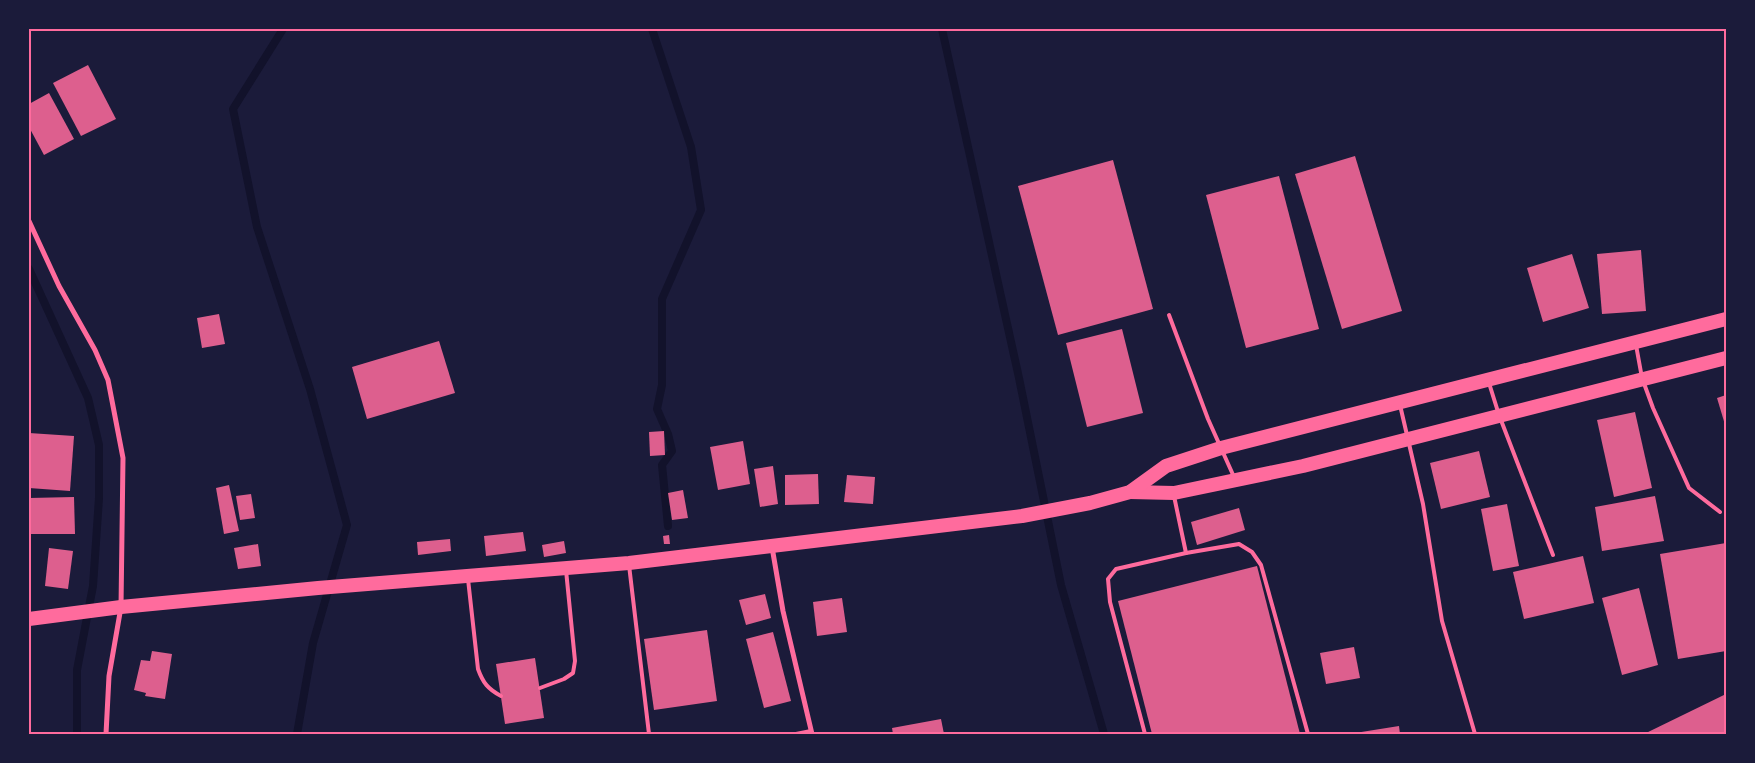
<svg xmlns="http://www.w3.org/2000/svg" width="1755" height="763" font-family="Figtree,sans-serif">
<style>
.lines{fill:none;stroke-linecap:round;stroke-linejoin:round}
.stream{stroke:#12122b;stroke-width:8}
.building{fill:#dd5f8e}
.service{stroke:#ff6b9d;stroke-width:4}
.minor{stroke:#ff6b9d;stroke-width:5}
.trunk{stroke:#ff6b9d;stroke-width:14}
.neatline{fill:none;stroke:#ff6b9d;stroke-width:2}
</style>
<rect width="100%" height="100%" fill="#1b1b3a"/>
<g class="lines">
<g class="stream">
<path d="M 283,29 L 233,109 L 257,227 L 310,389 L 347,525 L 313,643 L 297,734"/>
<path d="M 652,29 L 691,147 L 701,210 L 662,299 L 662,385 L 657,409 L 668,434 L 672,451 L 662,465 L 668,526"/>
<path d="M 942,29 L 1019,378 L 1061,585 L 1104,734"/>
<path d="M 29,269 L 88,398 L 99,445 L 99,498 L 93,586 L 77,670 L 77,734"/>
</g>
</g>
<g class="building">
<path d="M 88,65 L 116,119 L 81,136 L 53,83 Z"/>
<path d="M 49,93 L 74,139 L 44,155 L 29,127 L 29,104 Z"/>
<path d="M 1355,156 L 1402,311 L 1342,329 L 1295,174 Z"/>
<path d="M 1113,160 L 1153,309 L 1058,335 L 1018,186 Z"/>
<path d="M 1279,176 L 1319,329 L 1246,348 L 1206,195 Z"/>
<path d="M 1641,250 L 1646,311 L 1602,314 L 1597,254 Z"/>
<path d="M 1572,254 L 1589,308 L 1543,322 L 1527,268 Z"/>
<path d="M 219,314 L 225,344 L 202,348 L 197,318 Z"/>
<path d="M 1122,329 L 1143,413 L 1087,427 L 1066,343 Z"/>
<path d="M 439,341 L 455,393 L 367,419 L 352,367 Z"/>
<path d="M 1726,395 L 1726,428 L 1717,398 Z"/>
<path d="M 1635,412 L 1652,488 L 1614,497 L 1597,420 Z"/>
<path d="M 664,431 L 665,455 L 650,456 L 649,432 Z"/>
<path d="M 29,433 L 74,436 L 70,491 L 29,488 Z"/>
<path d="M 743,441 L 750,484 L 718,490 L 710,447 Z"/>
<path d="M 1479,451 L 1490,497 L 1441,509 L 1430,463 Z"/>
<path d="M 773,466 L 778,504 L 760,507 L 754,469 Z"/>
<path d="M 818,474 L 819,504 L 785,505 L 785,475 Z"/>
<path d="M 847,475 L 875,477 L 873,504 L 844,502 Z"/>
<path d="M 229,485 L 239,531 L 224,534 L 216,488 Z"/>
<path d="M 683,490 L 688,518 L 672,520 L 668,493 Z"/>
<path d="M 251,494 L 255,518 L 240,520 L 236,496 Z"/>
<path d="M 1655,496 L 1664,541 L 1602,551 L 1595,507 Z"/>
<path d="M 74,497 L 75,534 L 29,534 L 29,498 Z"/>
<path d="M 1507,504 L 1519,566 L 1493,571 L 1481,509 Z"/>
<path d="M 1239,508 L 1245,530 L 1197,545 L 1191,522 Z"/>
<path d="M 523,532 L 526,551 L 486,556 L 484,536 Z"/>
<path d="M 669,535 L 670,544 L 664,544 L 663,536 Z"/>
<path d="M 450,539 L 451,551 L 418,555 L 417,542 Z"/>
<path d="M 564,541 L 566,553 L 544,557 L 542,545 Z"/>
<path d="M 1726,543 L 1726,651 L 1678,659 L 1660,554 Z"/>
<path d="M 258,544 L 261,566 L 238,569 L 234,548 Z"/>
<path d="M 49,548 L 73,551 L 68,589 L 45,586 Z"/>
<path d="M 1583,556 L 1594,603 L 1524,619 L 1513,572 Z"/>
<path d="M 1257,566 L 1300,734 L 1152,734 L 1118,601 Z"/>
<path d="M 1639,588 L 1658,665 L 1622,675 L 1602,598 Z"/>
<path d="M 765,594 L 771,618 L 746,625 L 739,600 Z"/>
<path d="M 842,598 L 847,632 L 817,636 L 813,602 Z"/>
<path d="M 707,630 L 717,701 L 654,710 L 644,639 Z"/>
<path d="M 773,632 L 791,701 L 764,708 L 746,639 Z"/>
<path d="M 1354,647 L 1360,678 L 1326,684 L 1320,653 Z"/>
<path d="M 152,651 L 172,654 L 165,699 L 145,696 L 146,693 L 134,690 L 141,660 L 150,661 Z"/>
<path d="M 535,658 L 544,718 L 505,724 L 496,664 Z"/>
<path d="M 1726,694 L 1726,734 L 1644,734 Z"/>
<path d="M 941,719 L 944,734 L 893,734 L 892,728 Z"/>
<path d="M 1399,726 L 1400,734 L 1355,734 L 1355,733 Z"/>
</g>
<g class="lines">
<g class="service">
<path d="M 1169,315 L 1208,419 L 1234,477"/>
<path d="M 1636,345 L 1642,378 L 1653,408 L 1689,488 L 1720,512"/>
<path d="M 1489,383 L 1499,415 L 1553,555"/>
<path d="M 1400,405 L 1423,504 L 1442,621 L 1475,734"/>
<path d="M 1174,496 L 1186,553"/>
<path d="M 629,565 L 649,734"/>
<path d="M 468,579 L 478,669 C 483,683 488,689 501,696"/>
<path d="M 540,688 L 564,679 L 573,673 L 575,661 L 566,570"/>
<path d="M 796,734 L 811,731"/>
<path d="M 1145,734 L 1110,602 L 1108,579 L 1116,569 L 1186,553 L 1239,544 L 1252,552 L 1261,565 L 1308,734"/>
</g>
<g class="minor">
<path d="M 29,221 L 59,286 L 95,350 L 108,380 L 123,458 L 121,607 L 109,676 L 106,734"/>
<path d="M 772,547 L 783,611 L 812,734"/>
</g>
<g class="trunk">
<path d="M 1130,492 L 1174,493 L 1303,466 L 1726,358"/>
<path d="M 29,619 L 121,607 L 318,588 L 629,563 L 1022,516 L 1090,503 L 1130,492 L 1166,466 L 1221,448 L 1726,319"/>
</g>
</g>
<rect width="1755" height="763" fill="none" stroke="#1b1b3a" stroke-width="60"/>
<rect x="30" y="30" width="1695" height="703" class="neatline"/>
</svg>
